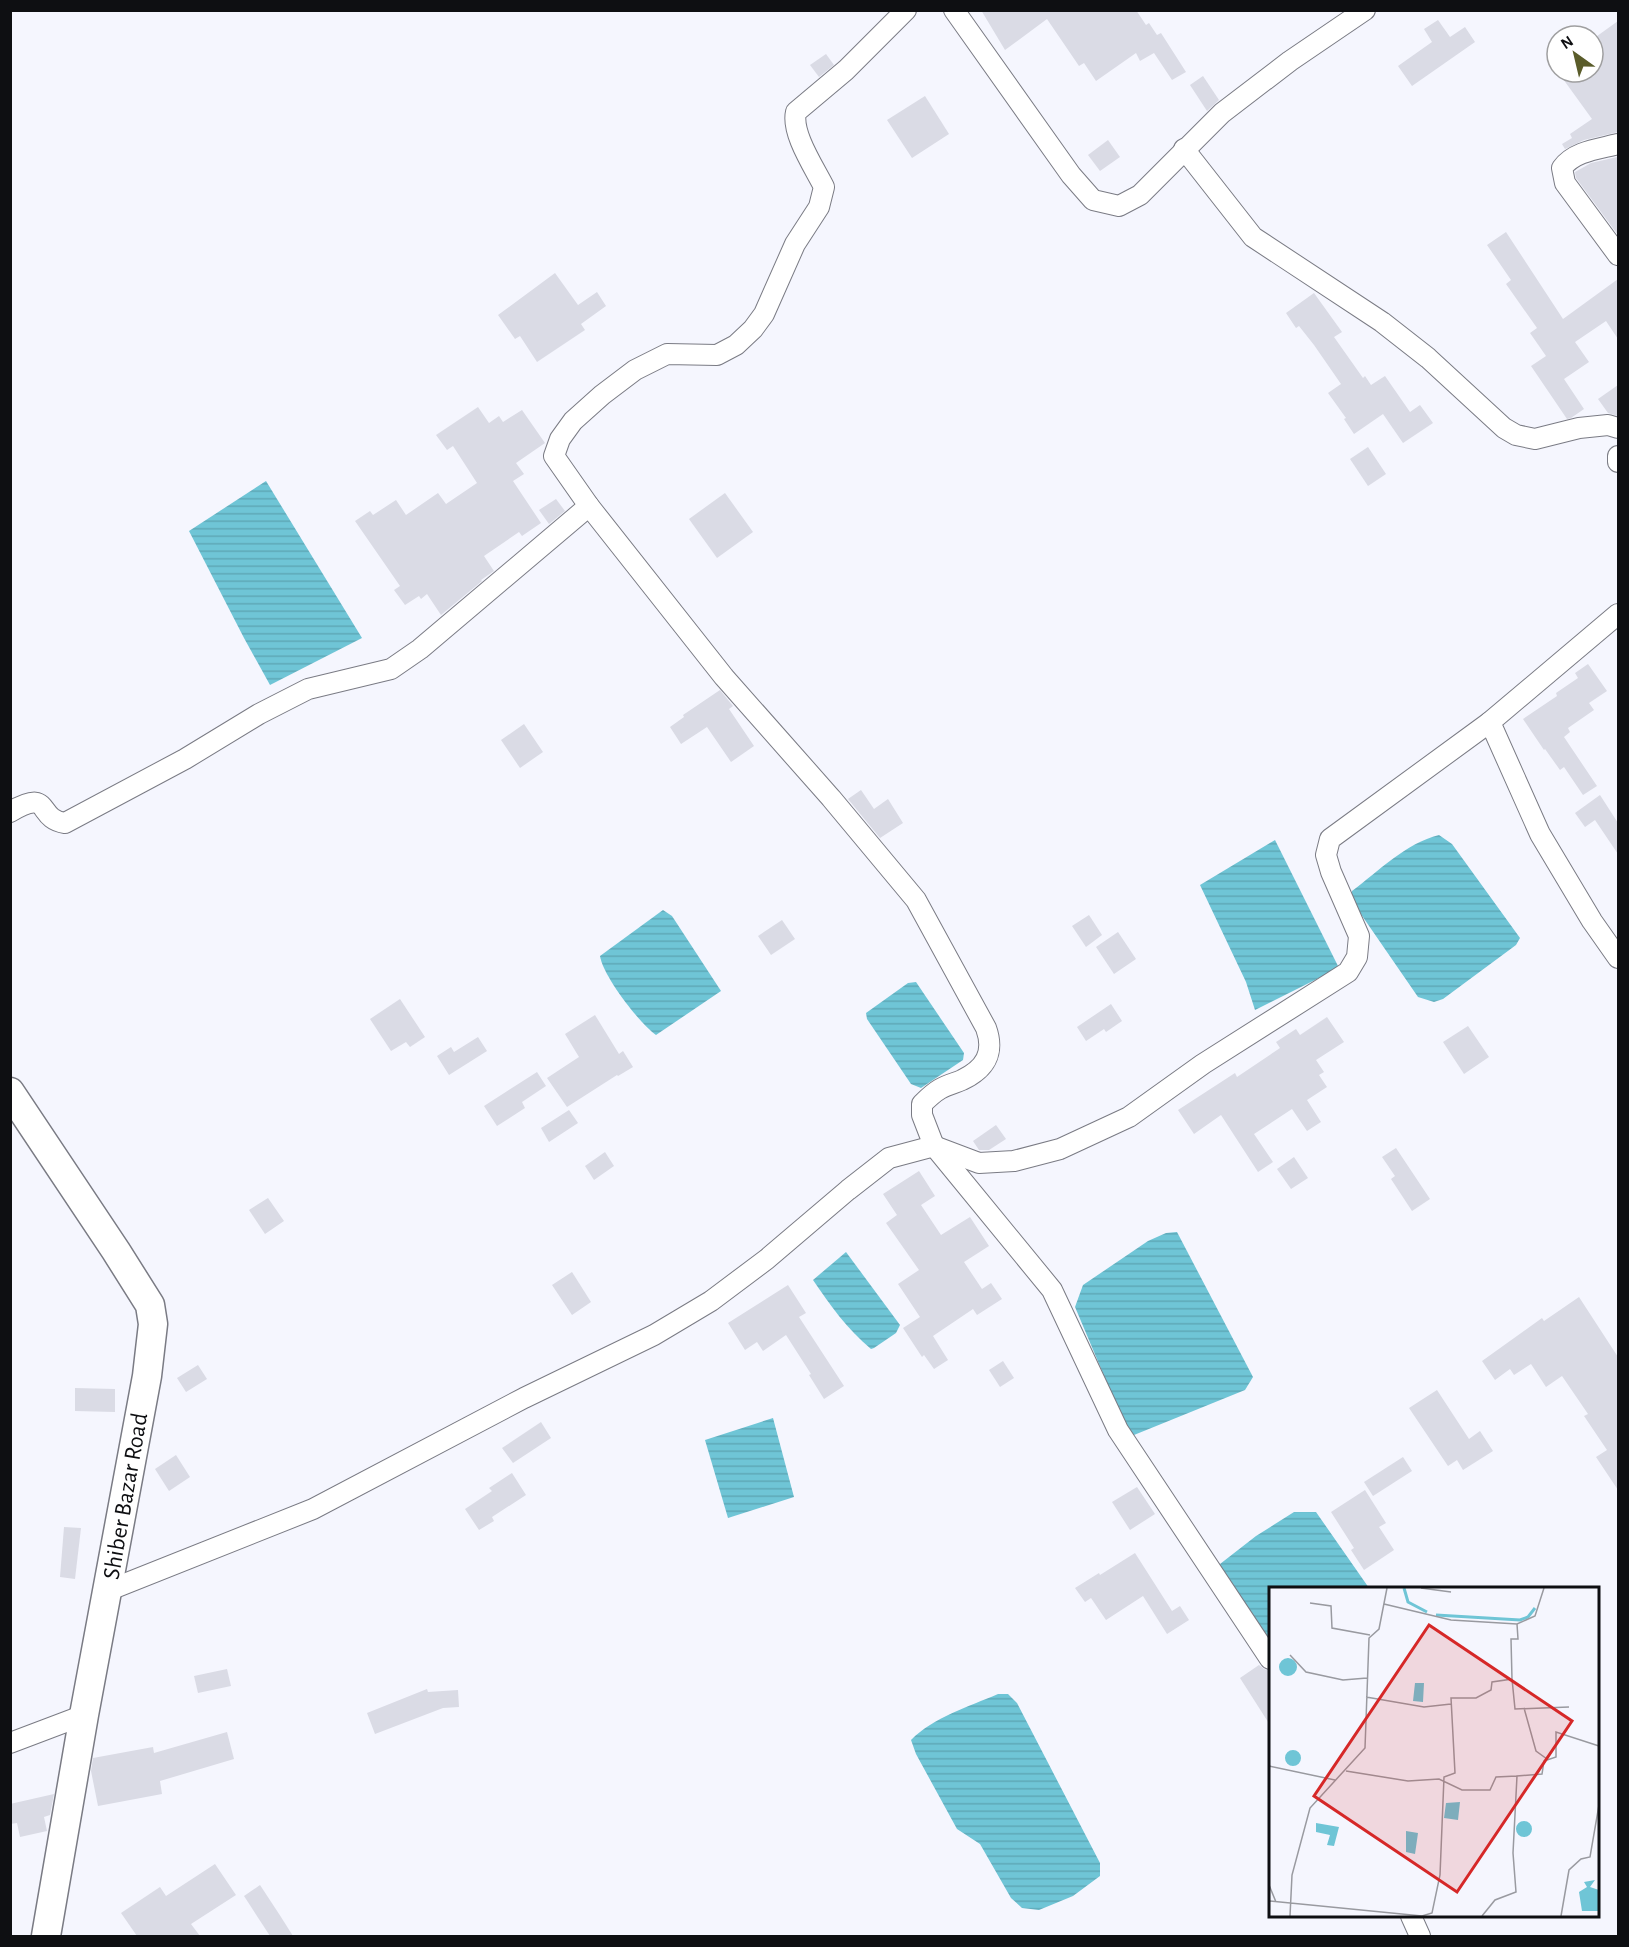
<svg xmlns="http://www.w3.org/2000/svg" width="1629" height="1947" font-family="'Alegreya Sans',sans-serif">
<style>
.water{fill:url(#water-rules)}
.building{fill:#dadbe5}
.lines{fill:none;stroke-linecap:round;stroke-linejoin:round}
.street-casing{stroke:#7a7b84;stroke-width:22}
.secondary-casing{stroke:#7a7b84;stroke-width:31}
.street{stroke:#fff;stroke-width:20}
.secondary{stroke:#fff;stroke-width:28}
.labels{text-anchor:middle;stroke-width:5;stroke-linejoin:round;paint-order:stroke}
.street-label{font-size:24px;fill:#0e0f12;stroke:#fff}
.inset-river{fill:none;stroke:#6fc5d6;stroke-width:3}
.inset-road{fill:none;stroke:#999aa0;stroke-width:1.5}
.view{fill:#d62828;fill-opacity:0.15;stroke:#d62828;stroke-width:3}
.inset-edge{fill:none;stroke:#0e0f12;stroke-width:3}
</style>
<defs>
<pattern id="water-rules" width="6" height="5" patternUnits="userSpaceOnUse" patternTransform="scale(1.5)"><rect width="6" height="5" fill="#6fc5d6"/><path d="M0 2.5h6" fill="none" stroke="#5fa8b7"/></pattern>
</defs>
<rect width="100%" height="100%" fill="#f5f6fe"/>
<g class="water">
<path d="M 266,481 L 362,638 L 270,685 L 244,638 L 189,531 Z"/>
<path d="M 1439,835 L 1452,844 L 1520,938 L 1516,945 L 1443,999 L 1434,1002 L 1418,997 L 1356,907 L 1352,897 L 1352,891 C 1379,871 1406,843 1439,835 Z"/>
<path d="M 1275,840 L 1339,968 L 1255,1010 L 1246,982 L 1200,885 Z"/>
<path d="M 663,910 L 672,916 L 721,991 L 656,1035 C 639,1023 603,976 600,956 Z"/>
<path d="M 916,982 L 964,1053 L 963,1060 L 921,1088 L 911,1084 L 867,1019 L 866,1013 L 908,983 Z"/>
<path d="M 1177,1232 L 1253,1377 L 1245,1390 L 1134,1435 L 1130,1433 L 1124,1423 L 1075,1307 L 1083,1285 L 1148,1241 L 1166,1233 Z"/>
<path d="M 846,1252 L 900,1325 L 896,1333 L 874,1348 L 871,1349 C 847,1329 830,1305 813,1280 Z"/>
<path d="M 773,1418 L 794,1497 L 728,1518 L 705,1440 Z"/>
<path d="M 1294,1512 L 1316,1512 L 1369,1588 L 1270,1588 L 1270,1643 L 1222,1573 L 1220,1564 L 1256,1536 Z"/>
<path d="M 998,1694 L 1008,1694 L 1017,1703 L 1100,1863 L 1100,1876 L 1073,1896 L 1039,1910 L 1022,1908 L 1011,1898 L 980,1844 L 957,1829 L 916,1754 L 911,1740 C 934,1717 968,1707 998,1694 Z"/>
</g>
<g class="building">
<path d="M 981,10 L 1136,10 L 1146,25 L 1149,23 L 1157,35 L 1161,33 L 1186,72 L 1172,80 L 1154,53 L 1140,61 L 1136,53 L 1096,81 L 1084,63 L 1079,66 L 1047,19 L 1005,50 Z"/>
<path d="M 1438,20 L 1450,37 L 1465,27 L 1475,42 L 1412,86 L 1398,66 L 1432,42 L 1424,29 Z"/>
<path d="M 1618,21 L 1618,132 L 1584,140 L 1565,149 L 1562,144 L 1572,138 L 1570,134 L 1592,119 L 1558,72 L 1593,72 L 1593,39 Z"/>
<path d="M 826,54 L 834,65 L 819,77 L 810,65 Z"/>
<path d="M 1203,76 L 1219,100 L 1207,111 L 1190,85 Z"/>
<path d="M 925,96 L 949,134 L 912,158 L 887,120 Z"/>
<path d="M 1108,140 L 1120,157 L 1100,171 L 1088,155 Z"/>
<path d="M 1617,157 L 1618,159 L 1618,235 L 1576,178 L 1575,172 L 1591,163 Z"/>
<path d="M 1506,232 L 1563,319 L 1618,279 L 1618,339 L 1606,321 L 1575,342 L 1589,362 L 1564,379 L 1584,409 L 1571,418 L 1567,419 L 1531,366 L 1546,356 L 1530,333 L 1537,328 L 1506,284 L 1511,280 L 1487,245 Z"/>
<path d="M 555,273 L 578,305 L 597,292 L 606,306 L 581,324 L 585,330 L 537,362 L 520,336 L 515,339 L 498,315 Z"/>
<path d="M 1314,293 L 1342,332 L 1334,337 L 1363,378 L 1365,376 L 1371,385 L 1385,376 L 1410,412 L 1420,405 L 1433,423 L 1403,443 L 1383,414 L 1354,434 L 1344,419 L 1346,418 L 1328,393 L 1341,384 L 1314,345 L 1299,326 L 1296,328 L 1286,313 Z"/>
<path d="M 1618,385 L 1618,416 L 1608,413 L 1598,399 Z"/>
<path d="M 478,407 L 489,423 L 499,416 L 503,422 L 522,410 L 545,443 L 516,463 L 524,474 L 513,481 L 541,523 L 522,536 L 519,532 L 484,556 L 494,571 L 481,580 L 482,581 L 441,615 L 427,594 L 421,599 L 419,596 L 405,605 L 394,590 L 400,586 L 355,521 L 370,511 L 373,515 L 396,500 L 406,515 L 438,493 L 446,504 L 477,483 L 453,446 L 447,450 L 436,435 Z"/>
<path d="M 1368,447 L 1386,474 L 1368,486 L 1350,459 Z"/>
<path d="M 725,493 L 753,532 L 717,558 L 689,519 Z"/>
<path d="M 556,499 L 565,511 L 549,524 L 539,510 Z"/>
<path d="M 1588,664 L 1607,691 L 1589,703 L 1594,710 L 1568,728 L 1570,732 L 1564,737 L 1597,786 L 1583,795 L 1564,767 L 1560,770 L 1545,749 L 1544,750 L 1523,719 L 1557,696 L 1556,693 L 1578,678 L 1575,673 Z"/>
<path d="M 720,690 L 733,706 L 729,709 L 754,746 L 731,762 L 707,727 L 681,744 L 670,727 L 684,717 L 683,715 Z"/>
<path d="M 524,724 L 543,752 L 520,768 L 501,740 Z"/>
<path d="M 861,790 L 874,809 L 888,799 L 903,823 L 880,838 L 848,799 Z"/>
<path d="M 1600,795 L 1618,823 L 1618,854 L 1595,820 L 1585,827 L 1575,813 Z"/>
<path d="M 1089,915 L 1102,935 L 1086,947 L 1072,926 Z"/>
<path d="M 782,920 L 795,939 L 771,955 L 758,936 Z"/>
<path d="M 1118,932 L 1136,959 L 1114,974 L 1096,947 Z"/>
<path d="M 400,999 L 425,1037 L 410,1047 L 406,1042 L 391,1051 L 370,1019 Z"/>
<path d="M 1111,1004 L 1122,1021 L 1106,1032 L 1104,1029 L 1086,1041 L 1077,1027 Z"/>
<path d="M 595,1015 L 619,1054 L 623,1051 L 633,1067 L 618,1076 L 617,1075 L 567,1107 L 547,1078 L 579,1057 L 565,1034 Z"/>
<path d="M 1327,1017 L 1344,1042 L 1316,1060 L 1324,1072 L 1319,1075 L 1327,1087 L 1307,1100 L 1321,1122 L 1307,1131 L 1292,1109 L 1254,1134 L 1273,1162 L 1258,1172 L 1221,1115 L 1194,1134 L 1178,1110 L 1235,1073 L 1237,1077 L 1280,1048 L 1276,1042 L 1296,1029 L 1300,1035 Z"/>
<path d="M 1468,1026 L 1489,1057 L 1464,1074 L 1443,1042 Z"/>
<path d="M 478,1037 L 487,1051 L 449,1075 L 437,1056 L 451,1047 L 454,1052 Z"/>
<path d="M 537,1072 L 546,1086 L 522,1102 L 525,1108 L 497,1126 L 484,1106 Z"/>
<path d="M 569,1110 L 578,1123 L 549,1142 L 541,1128 Z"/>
<path d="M 996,1125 L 1006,1139 L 989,1150 L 979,1150 L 973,1141 Z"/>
<path d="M 1396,1148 L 1430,1199 L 1412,1211 L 1391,1179 L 1395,1176 L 1382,1157 Z"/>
<path d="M 605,1152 L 614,1166 L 594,1180 L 585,1166 Z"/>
<path d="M 1294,1157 L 1308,1178 L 1291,1189 L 1277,1169 Z"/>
<path d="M 919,1171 L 935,1196 L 921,1205 L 941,1235 L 970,1217 L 989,1246 L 964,1262 L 982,1289 L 991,1283 L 1002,1299 L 977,1315 L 973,1309 L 933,1336 L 948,1360 L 934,1369 L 924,1355 L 922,1357 L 903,1328 L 920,1317 L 898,1284 L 919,1270 L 886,1223 L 897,1215 L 883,1194 Z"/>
<path d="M 268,1198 L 284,1221 L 265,1234 L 249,1210 Z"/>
<path d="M 572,1272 L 591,1302 L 572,1315 L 552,1285 Z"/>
<path d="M 788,1285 L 806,1313 L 799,1317 L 844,1386 L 824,1399 L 809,1375 L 811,1374 L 786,1335 L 763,1351 L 757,1342 L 745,1350 L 728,1323 Z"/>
<path d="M 1579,1297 L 1618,1357 L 1618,1490 L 1596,1457 L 1607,1450 L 1584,1416 L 1588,1414 L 1562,1376 L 1546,1387 L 1531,1364 L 1514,1375 L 1510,1369 L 1495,1380 L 1482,1361 L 1542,1318 L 1544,1321 Z"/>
<path d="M 1003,1361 L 1014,1378 L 1000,1387 L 989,1370 Z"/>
<path d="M 198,1365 L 207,1379 L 186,1392 L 177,1378 Z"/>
<path d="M 75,1388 L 115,1389 L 115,1412 L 75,1411 Z"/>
<path d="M 1437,1390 L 1469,1439 L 1480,1431 L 1493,1451 L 1463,1470 L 1457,1460 L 1448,1466 L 1409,1408 Z"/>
<path d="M 541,1422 L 551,1438 L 513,1463 L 502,1448 Z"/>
<path d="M 176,1455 L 190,1477 L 169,1491 L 155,1469 Z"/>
<path d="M 1403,1457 L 1412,1471 L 1373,1496 L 1364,1482 Z"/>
<path d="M 512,1473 L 526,1495 L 492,1517 L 494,1521 L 479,1530 L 465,1509 L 492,1491 L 489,1488 Z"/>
<path d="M 1137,1487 L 1155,1514 L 1130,1530 L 1112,1502 Z"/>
<path d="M 1365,1490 L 1386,1523 L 1379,1527 L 1394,1550 L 1364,1570 L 1351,1550 L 1354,1548 L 1331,1512 Z"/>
<path d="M 64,1527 L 81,1528 L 75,1579 L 60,1577 Z"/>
<path d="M 1135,1553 L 1172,1611 L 1180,1606 L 1189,1620 L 1167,1634 L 1143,1596 L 1106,1620 L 1091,1598 L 1085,1602 L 1075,1588 L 1099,1573 L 1100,1575 Z"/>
<path d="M 1259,1665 L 1264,1669 L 1270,1671 L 1270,1725 L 1240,1678 Z"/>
<path d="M 227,1669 L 231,1686 L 198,1693 L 194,1676 Z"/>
<path d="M 427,1689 L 428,1692 L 458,1690 L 459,1707 L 443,1708 L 375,1734 L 367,1713 Z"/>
<path d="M 227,1732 L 234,1759 L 160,1781 L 162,1794 L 98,1806 L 91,1771 L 93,1758 L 153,1747 L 154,1753 Z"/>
<path d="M 54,1794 L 50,1815 L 44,1817 L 47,1831 L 20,1837 L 17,1823 L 10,1824 L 10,1804 Z"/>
<path d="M 215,1864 L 236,1895 L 191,1924 L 200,1936 L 137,1936 L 121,1913 L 160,1887 L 166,1896 Z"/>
<path d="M 260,1885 L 281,1917 L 293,1936 L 270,1936 L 244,1896 Z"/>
</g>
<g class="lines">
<g class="street-casing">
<g id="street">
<path d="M 906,10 L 846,70 L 796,112 C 791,133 814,167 824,187 L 819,207 L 795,244 L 764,314 L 753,329 L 736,345 L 717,355 L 667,354 L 635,370 L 602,395 L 573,421 L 560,439 L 554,456 L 589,506 L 724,677 L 831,798 L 916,900 L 986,1028 C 995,1053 985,1069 962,1080 C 955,1083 947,1085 940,1089 C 933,1093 928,1098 922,1104 L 922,1115 L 934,1146 L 1052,1290 L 1118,1430 L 1270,1659"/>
<path d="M 954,10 L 1071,175 L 1093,200 L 1119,206 L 1140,195 L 1222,113 L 1290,61 L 1365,10"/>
<path d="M 1618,144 C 1599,149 1574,151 1562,168 L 1565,183 L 1618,255"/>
<path d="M 1184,149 L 1253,237 L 1382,322 L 1428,358 L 1504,428 L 1516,435 L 1535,439 L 1579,428 L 1608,425 L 1618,428"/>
<path d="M 1618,456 L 1618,462"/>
<path d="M 1618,614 L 1490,722 L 1540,834 L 1592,921 L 1618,958"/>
<path d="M 10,812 C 53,787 35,819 65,823 L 185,759 L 259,714 L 308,689 L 391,669 L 420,649 L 589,506"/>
<path d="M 107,1591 L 313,1509 L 524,1398 L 654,1335 L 711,1301 L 767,1259 L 848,1190 L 889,1158 L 934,1146 L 979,1163 L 1014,1161 L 1060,1149 L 1129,1117 L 1203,1064 L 1348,972 L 1357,957 L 1359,936 L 1331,872 L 1326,855 L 1330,839 L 1490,722"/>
<path d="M 10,1743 L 84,1715"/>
<path d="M 1411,1916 L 1420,1936"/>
</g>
</g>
<g class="secondary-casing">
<path id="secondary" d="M 10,1092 L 116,1251 L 150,1305 L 153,1324 L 147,1376 L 84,1715 L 46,1936"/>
</g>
<use href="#street" class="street"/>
<use href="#secondary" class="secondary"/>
</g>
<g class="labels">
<g class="street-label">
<text transform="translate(125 1496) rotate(-80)" y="8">Shiber Bazar Road</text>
</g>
</g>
<g transform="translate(1269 1587)">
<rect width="330" height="330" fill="#f5f6fe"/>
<path d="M10 80a9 9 0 1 1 18 0a9 9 0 1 1-18 0ZM 146,96 L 155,96 L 154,115 L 144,114 ZM16 171a8 8 0 1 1 16 0a8 8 0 1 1-16 0ZM 191,215 L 189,233 L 175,231 L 177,216 ZM247 242a8 8 0 1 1 16 0a8 8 0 1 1-16 0ZM 47,236 L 70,240 L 65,259 L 58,258 L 61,248 L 47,245 ZM 137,244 L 149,246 L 146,267 L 137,265 ZM 326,293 L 321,300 L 330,303 L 330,324 L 313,324 L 310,305 L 318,300 L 315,295 Z" fill="#6fc5d6"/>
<path class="inset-river" d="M 135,1 L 139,15 L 158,25M 167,28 L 251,33 L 259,30 L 266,21"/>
<path class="inset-road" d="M 152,1 L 182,5M 41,16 L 62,19 L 63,41 L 101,48M 115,17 L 182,33 L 248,37 L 266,29 L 275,1M 21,68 L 37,85 L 74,93 L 98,91M 243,92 L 246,122 L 300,120M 97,110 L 155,120 L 182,117M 255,121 L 267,164 L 278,172M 0,179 L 66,193M 77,184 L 139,194 L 170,192 L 193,203 L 221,203 L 227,190 L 248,189M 0,298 L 7,315M 0,314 L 153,329M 21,329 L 23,288 L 41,221 L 96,161 L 100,51 L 110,42 L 118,1M 153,329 L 163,326 L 171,288 L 175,190 L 186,186 L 182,111 L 207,111 L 222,103 L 223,95 L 243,92 L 242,52 L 249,52 L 248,37M 213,329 L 226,313 L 247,305 L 244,266 L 248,189 L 273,187 L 275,174 L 287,170 L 287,145 L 330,159M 292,329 L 300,283 L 312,272 L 321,270 L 330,218"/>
<path class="view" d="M 160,38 L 303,134 L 188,305 L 45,209 Z"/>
<rect width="330" height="330" class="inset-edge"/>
</g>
<rect width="1629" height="1947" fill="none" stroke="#0e0f12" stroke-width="24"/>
<g transform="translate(1575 54) rotate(326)"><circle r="28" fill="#ffffff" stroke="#9f9fa0" stroke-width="1.5"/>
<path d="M0-4.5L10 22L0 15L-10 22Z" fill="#5a5c2a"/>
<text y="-9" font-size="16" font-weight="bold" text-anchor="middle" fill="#0e0f12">N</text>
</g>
</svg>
